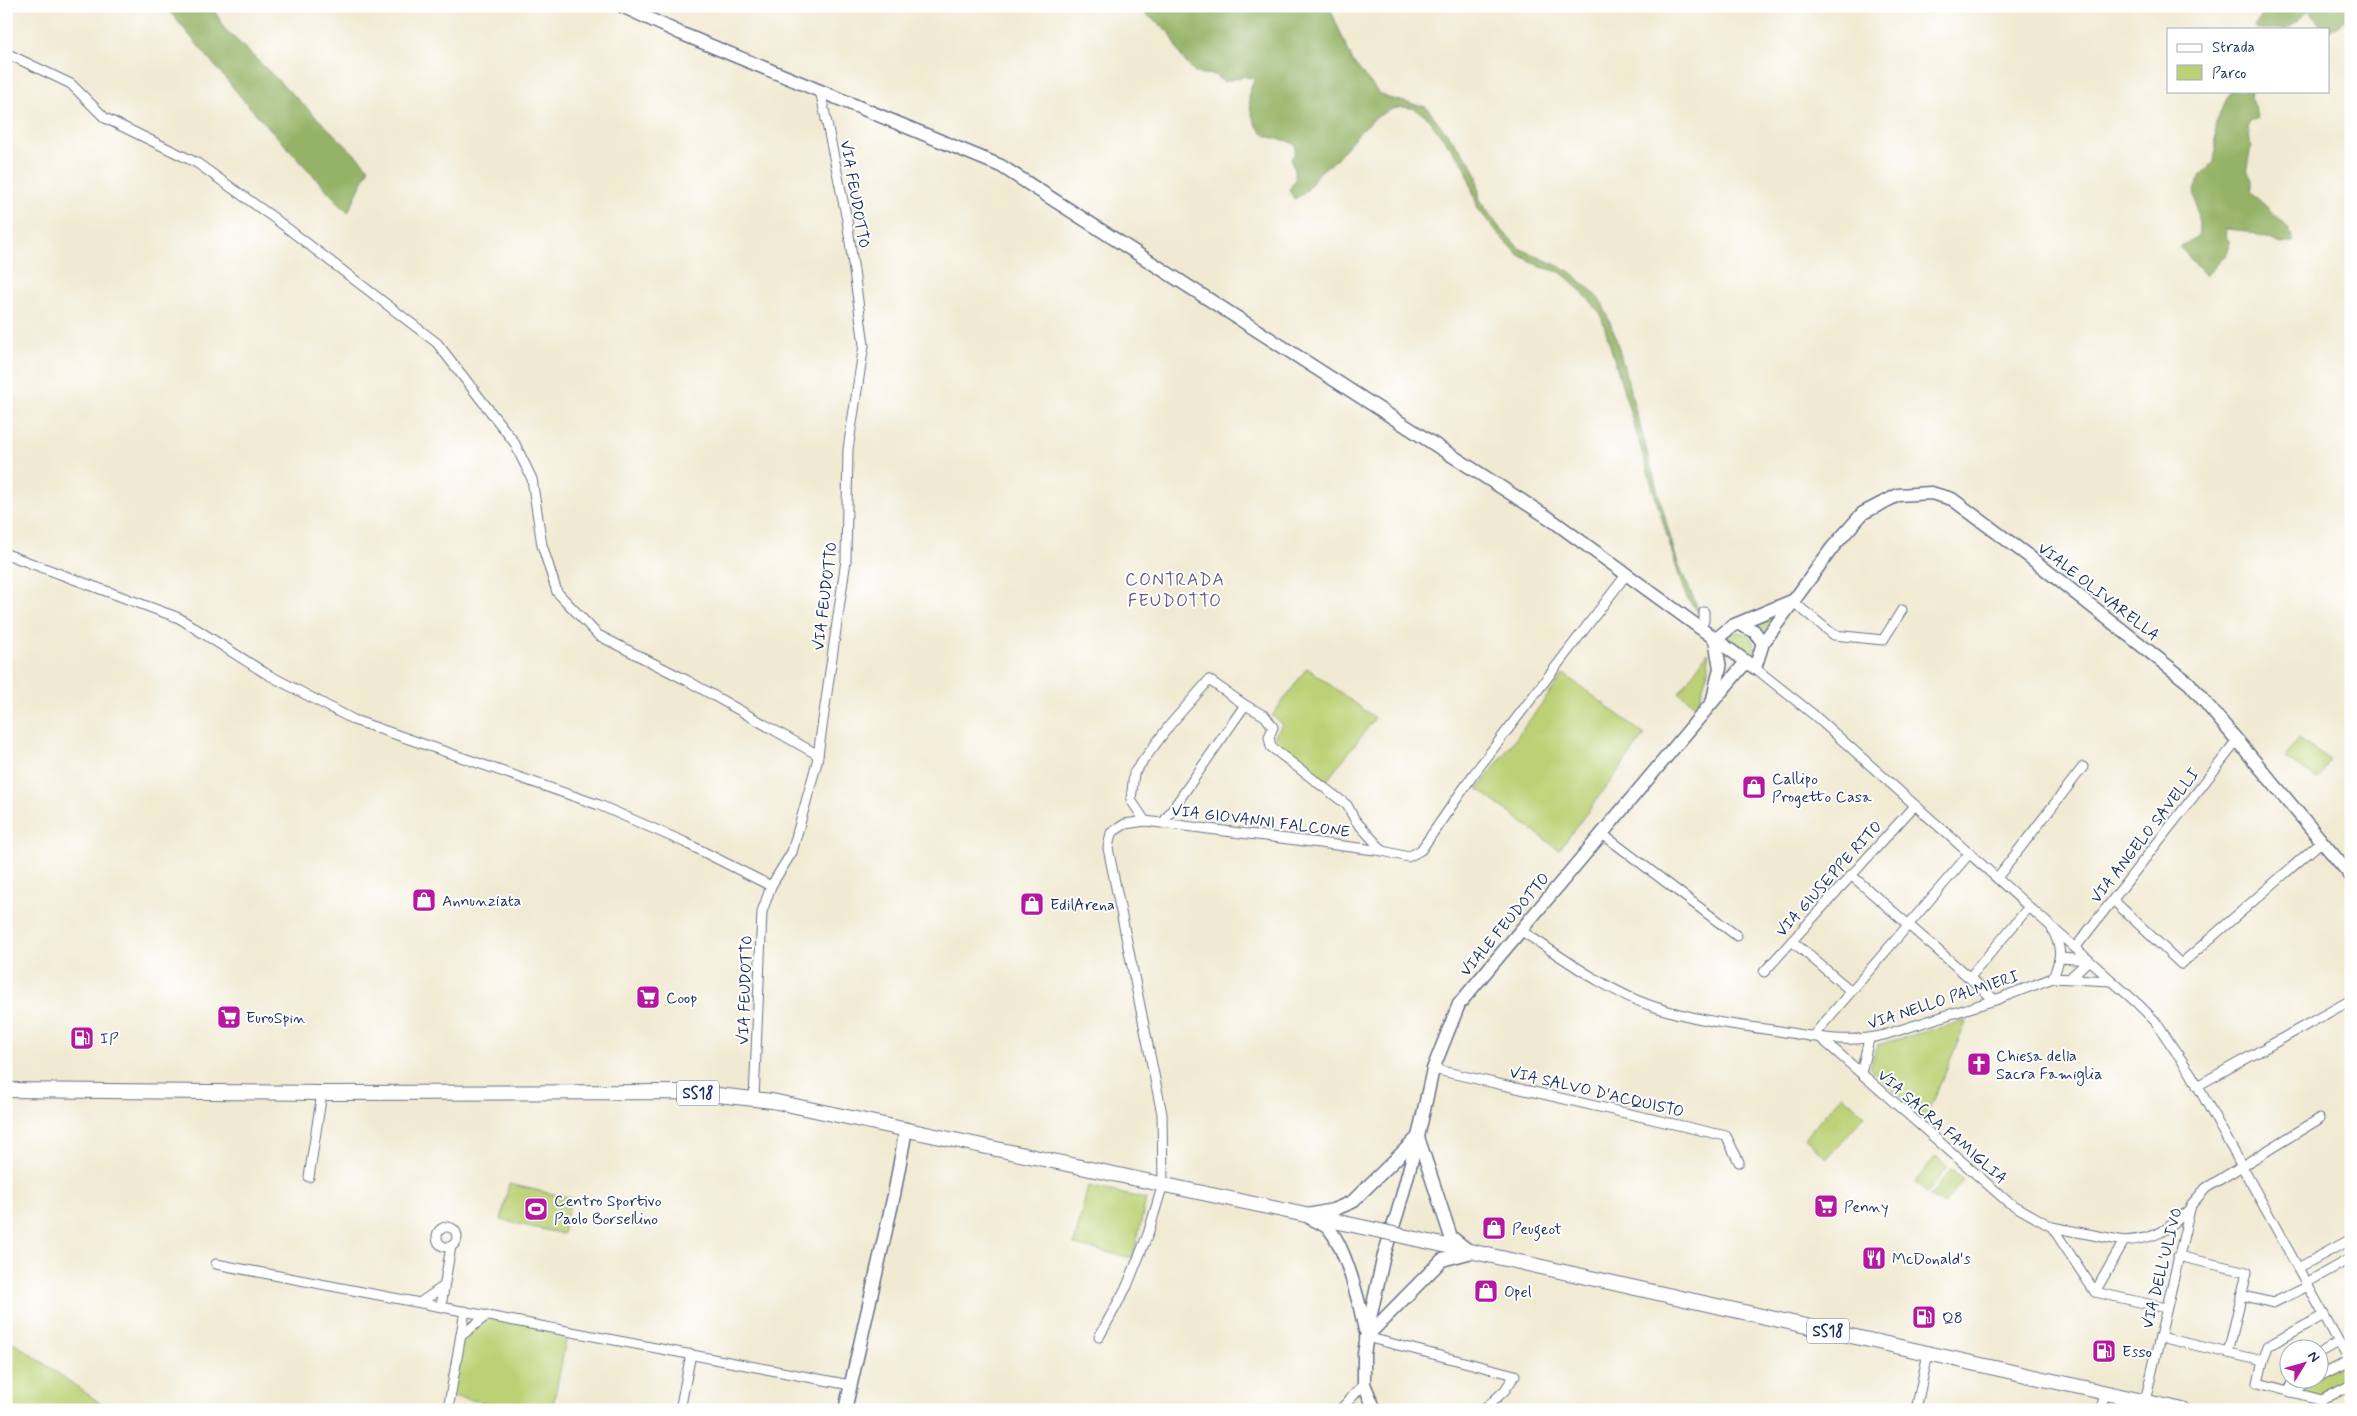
<svg xmlns="http://www.w3.org/2000/svg" width="2357" height="1416" font-family="Mynerve,sans-serif">
<style>
.green{fill:#bcd175;stroke:#6c806a}
.forest{fill:#95b366;stroke:#587162}
.lines{fill:none;stroke-linecap:round;stroke-linejoin:round}
.street-casing{stroke:#667087;stroke-width:11}
.secondary-casing{stroke:#667087;stroke-width:15}
.primary-casing{stroke:#667087;stroke-width:16}
.street{stroke:#fff;stroke-width:9}
.secondary{stroke:#fff;stroke-width:12}
.primary{stroke:#fff;stroke-width:14}
.primary-bridge-casing{stroke:#667087;stroke-width:16;stroke-linecap:butt}
.primary-bridge{stroke:#fff;stroke-width:14}
.labels{text-anchor:middle;stroke-width:4;stroke-linejoin:round;paint-order:stroke}
.shield{fill:#fff;stroke:#5f6d8e;stroke-width:1}
.shield-label{font-size:15px;font-weight:bold;fill:#1b2f5e}
.street-label{font-size:16px;fill:#1b2f5e;stroke:#fff}
.poi-label{font-size:16px;fill:#1b2f5e;stroke:#fff;text-anchor:start}
.neighbourhood-label{font-size:18px;letter-spacing:1px;fill:#635c84;stroke:#fff}
</style>
<rect width="100%" height="100%" fill="#fff"/>
<filter id="ink" filterUnits="userSpaceOnUse"><feTurbulence type="fractalNoise" baseFrequency=".02" numOctaves="2"/><feDisplacementMap in="SourceGraphic" scale="10" xChannelSelector="R" yChannelSelector="G"/><feConvolveMatrix kernelMatrix="1 2 1 2 8 2 1 2 1" color-interpolation-filters="sRGB"/></filter>
<filter id="wash" filterUnits="userSpaceOnUse"><feTurbulence type="fractalNoise" baseFrequency=".0096" numOctaves="4" result="noise"/><feDisplacementMap in="SourceGraphic" scale="20" xChannelSelector="R" yChannelSelector="G"/><feGaussianBlur stdDeviation="1.12" result="paint"/><feColorMatrix in="noise" values="0 0 0 0 0 0 0 0 0 0 0 0 0 0 0 0 0 1.4 0 .05"/><feComposite in="paint" operator="in"/></filter>
<g filter="url(#wash)">
<rect width="100%" height="100%" fill="#f1ead2"/>
<g class="green">
<path d="M 1782,609 L 1764,632 L 1755,623 Z"/>
<path d="M 1734,632 C 1749,632 1759,642 1751,657 L 1725,639 Z"/>
<path d="M 1708,652 L 1709,667 L 1697,706 L 1679,693 Z"/>
<path d="M 1307,668 L 1375,718 L 1325,783 L 1275,744 L 1275,735 L 1283,724 L 1272,716 Z"/>
<path d="M 1564,674 L 1645,735 L 1559,850 L 1478,789 Z"/>
<path d="M 2297,739 L 2330,760 L 2318,779 L 2285,758 Z"/>
<path d="M 1967,1020 L 1926,1118 L 1870,1069 L 1877,1045 Z"/>
<path d="M 1842,1095 L 1865,1115 L 1827,1158 L 1805,1138 Z"/>
<path d="M 1936,1157 L 1948,1167 L 1927,1192 L 1915,1182 Z"/>
<path d="M 1951,1170 L 1963,1180 L 1943,1205 L 1930,1195 Z"/>
<path d="M 509,1184 L 571,1198 L 563,1234 L 501,1220 Z"/>
<path d="M 1088,1186 L 1146,1199 L 1133,1258 L 1074,1245 Z"/>
<path d="M 487,1315 L 568,1331 L 552,1410 L 526,1410 L 450,1396 L 461,1336 Z"/>
<path d="M 6,1337 L 110,1410 L 6,1410 Z"/>
<path d="M 2321,1352 L 2330,1370 L 2343,1364 L 2351,1377 L 2351,1385 L 2322,1400 L 2291,1392 L 2292,1379 L 2320,1378 Z"/>
</g>
<g class="forest">
<path d="M 165,6 L 212,6 L 224,28 L 369,168 L 348,213 L 246,103 Z"/>
<path d="M 1136,6 L 1329,6 L 1353,62 L 1378,92 L 1388,98 L 1426,107 L 1471,163 L 1477,176 L 1480,201 L 1499,227 L 1519,248 L 1569,271 L 1591,290 L 1602,303 L 1615,335 L 1677,561 L 1701,615 L 1688,600 L 1683,589 L 1601,315 L 1593,304 L 1570,280 L 1560,272 L 1541,267 L 1518,254 L 1507,244 L 1478,209 L 1465,166 L 1425,115 C 1390,89 1356,136 1335,160 C 1330,165 1322,169 1317,175 C 1307,187 1311,191 1294,199 L 1289,190 L 1296,179 L 1291,158 L 1295,153 L 1296,146 C 1288,139 1280,140 1270,137 C 1255,132 1250,112 1249,97 C 1248,91 1253,85 1254,79 L 1244,76 L 1223,82 L 1215,75 L 1195,73 L 1182,58 L 1170,33 Z"/>
<path d="M 2269,6 L 2351,6 L 2351,13 L 2341,24 L 2328,32 L 2328,29 L 2323,29 L 2309,10 L 2288,29 L 2257,29 L 2255,26 Z"/>
<path d="M 2231,91 L 2252,91 L 2251,99 L 2258,118 L 2251,121 L 2248,126 L 2251,147 L 2247,167 L 2248,172 L 2252,180 L 2251,191 C 2260,204 2295,227 2293,242 L 2281,244 L 2247,231 L 2226,229 L 2225,235 L 2230,243 L 2227,254 L 2206,276 L 2180,247 L 2199,235 L 2199,225 L 2194,190 L 2201,175 L 2214,162 L 2216,148 L 2215,122 Z"/>
</g>
</g>
<g filter="url(#ink)">
<g class="lines">
<g class="street-casing">
<g id="street">
<path d="M 6,53 L 71,84 L 105,118 L 197,163 L 274,218 L 437,343 L 514,442 L 532,479 L 542,545 L 557,592 L 598,635 L 688,681 L 818,755"/>
<path d="M 6,554 L 179,618 L 265,673 L 354,720 L 599,805 L 684,842 L 771,886"/>
<path d="M 1792,601 L 1834,635 L 1883,640 L 1902,610"/>
<path d="M 1698,628 L 1704,621 L 1704,612"/>
<path d="M 1755,668 L 1814,715 L 2138,1004 L 2155,1021 L 2191,1074 L 2351,1364"/>
<path d="M 1145,821 L 1131,800 L 1134,773 L 1169,726 L 1209,680 L 1245,705 L 1265,716 L 1273,727 L 1269,737 L 1271,747 L 1347,805 L 1355,820 L 1383,851"/>
<path d="M 1163,823 L 1245,705"/>
<path d="M 1601,833 L 1737,936"/>
<path d="M 1851,875 L 1995,1000"/>
<path d="M 1997,878 L 2083,767"/>
<path d="M 2113,900 L 2181,964 L 2322,841"/>
<path d="M 2052,929 C 2063,950 2061,957 2053,978"/>
<path d="M 1520,930 C 1561,956 1606,991 1652,1006 C 1693,1020 1736,1025 1779,1031 C 1814,1037 1848,1044 1884,1035 L 1995,1000 L 2053,978 L 2111,981"/>
<path d="M 1792,941 L 1851,991"/>
<path d="M 2075,948 L 2237,741"/>
<path d="M 2060,958 L 2089,960 L 2071,977"/>
<path d="M 1764,972 L 1915,805"/>
<path d="M 1970,977 L 2029,907"/>
<path d="M 1812,1037 L 1970,853"/>
<path d="M 1822,1039 L 2008,1202 L 2052,1227 L 2095,1292 L 2124,1241 L 2052,1227"/>
<path d="M 1433,1069 L 1726,1136 L 1739,1162"/>
<path d="M 1861,1073 L 1869,1039"/>
<path d="M 2197,1086 L 2351,1000"/>
<path d="M 754,1099 L 762,912 L 771,886 L 792,852 L 817,762 L 846,560 L 848,449 L 864,345 L 847,220 L 820,90"/>
<path d="M 309,1177 L 322,1093"/>
<circle cx="447" cy="1237" r="10"/>
<path d="M 2124,1241 C 2159,1238 2165,1231 2190,1209"/>
<path d="M 2178,1256 L 2247,1272 L 2228,1353"/>
<path d="M 216,1264 L 850,1385"/>
<path d="M 2298,1268 L 2351,1239"/>
<path d="M 2306,1283 L 2351,1258"/>
<path d="M 2095,1292 L 2166,1308"/>
<path d="M 2241,1295 L 2273,1303 L 2308,1286"/>
<path d="M 421,1302 L 444,1286"/>
<path d="M 441,1306 L 451,1246"/>
<path d="M 461,1336 L 487,1315"/>
<path d="M 1099,1337 L 1127,1286 L 1148,1234 L 1163,1184 L 1162,1114 L 1108,848 L 1111,833 L 1125,824 L 1145,821 L 1383,851 L 1408,857 L 1421,850 L 1473,775 L 1626,575"/>
<path d="M 1366,1337 L 1515,1375 L 1505,1390 L 1484,1410"/>
<path d="M 2160,1337 L 2263,1361 L 2258,1383 L 2322,1400 L 2351,1385"/>
<path d="M 2320,1353 L 2339,1342"/>
<path d="M 2263,1361 L 2268,1346 L 2324,1315"/>
<path d="M 2320,1376 L 2349,1361"/>
<path d="M 2291,1392 L 2315,1378"/>
<path d="M 2291,1392 L 2292,1378"/>
<path d="M 2145,1401 L 2191,1205 L 2206,1188 L 2319,1119"/>
<path d="M 448,1410 L 465,1311"/>
<path d="M 680,1410 L 691,1354"/>
<path d="M 1340,1410 L 1364,1384"/>
<path d="M 1916,1410 L 1928,1353"/>
<path d="M 2101,1410 L 2105,1393"/>
</g>
</g>
<g class="secondary-casing">
<g id="secondary">
<path d="M 622,6 L 680,33 L 1001,166 L 1549,518 L 1755,668 L 1763,643 L 1832,548 L 1863,513 L 1898,495 L 1931,493 L 1952,499 L 2027,555 L 2189,683 L 2351,876"/>
<path d="M 1739,624 L 1754,631 L 1763,643"/>
<path d="M 1713,699 L 1720,668 L 1715,640 L 1732,626 L 1792,601"/>
<path d="M 1308,1215 L 1333,1210 L 1352,1202 L 1418,1137 L 1451,1237 L 1469,1251"/>
<path d="M 1310,1218 C 1316,1221 1326,1225 1330,1230 C 1346,1250 1360,1304 1365,1330"/>
<path d="M 1366,1337 L 1442,1260 L 1472,1252"/>
<path d="M 845,1410 L 894,1195 L 906,1129"/>
<path d="M 1375,1410 L 1364,1384 L 1364,1354 L 1369,1323 L 1384,1255 L 1398,1211 L 1418,1137 L 1433,1069 L 1459,1004 L 1746,662"/>
</g>
</g>
<g class="primary-casing">
<g id="primary">
<path d="M 6,1090 L 322,1093 L 690,1092 L 772,1101 L 1376,1230"/>
<path d="M 1416,1239 L 2183,1410"/>
</g>
</g>
<use href="#street" class="street"/>
<use href="#secondary" class="secondary"/>
<use href="#primary" class="primary"/>
<g class="primary-bridge-casing">
<path id="primary-bridge" d="M 1376,1230 L 1416,1239"/>
</g>
<use href="#primary-bridge" class="primary-bridge"/>
</g>
</g>
<defs>
<g id="shop-square" transform="scale(1.25)"><rect x="-9" y="-9" width="18" height="18" rx="4" fill="#b5179e" stroke="#fff"/><path d="M-5-2.5h2.3a2.7 3.5 0 0 1 5.4 0H5L5.5 6h-11ZM-1.5-2.5h3a1.5 2.3 0 0 0-3 0Z" fill="#fff"/></g>
<g id="supermarket-square" transform="scale(1.25)"><rect x="-9" y="-9" width="18" height="18" rx="4" fill="#b5179e" stroke="#fff"/><path d="M-6-5.5h2.5l.6 2H6L4.5 2H-2.5L-4.4-4H-6ZM-1.5 3.2a1.3 1.3 0 1 0 .1 0ZM3 3.2a1.3 1.3 0 1 0 .1 0Z" fill="#fff"/></g>
<g id="fuel-square" transform="scale(1.25)"><rect x="-9" y="-9" width="18" height="18" rx="4" fill="#b5179e" stroke="#fff"/><path d="M-5.5-6h7V0h2V4h1.3V-2.5L3-4.5l.8-.8L6-3V5H2.5V1h-1V6h-7ZM-4.2-4.7v3.2H.2V-4.7Z" fill="#fff"/></g>
<g id="church-square" transform="scale(1.25)"><rect x="-9" y="-9" width="18" height="18" rx="4" fill="#b5179e" stroke="#fff"/><path d="M-1.2-6h2.4v3.5h3.3v2.4h-3.3V6h-2.4V-.1h-3.3v-2.4h3.3Z" fill="#fff"/></g>
<g id="stadium-square" transform="scale(1.25)"><rect x="-9" y="-9" width="18" height="18" rx="4" fill="#b5179e" stroke="#fff"/><path d="M0-5a6.5 5 0 1 0 0 10a6.5 5 0 1 0 0-10ZM-3.5-1.8h7v3.6h-7Z" fill="#fff"/></g>
<g id="restaurant-square" transform="scale(1.25)"><rect x="-9" y="-9" width="18" height="18" rx="4" fill="#b5179e" stroke="#fff"/><path d="M-5-6h1v4h1v-4h1v4h1v-4h1v5L-1.5 .5V6h-2V.5L-5-1ZM5-6V6H3V1.5H1.5Q1.5-4 5-6Z" fill="#fff"/></g>
</defs>
<g fill-rule="evenodd">
<use href="#shop-square" x="1754" y="787"/>
<use href="#shop-square" x="424" y="900"/>
<use href="#shop-square" x="1032" y="904"/>
<use href="#supermarket-square" x="648" y="997"/>
<use href="#supermarket-square" x="229" y="1017"/>
<use href="#fuel-square" x="82" y="1038"/>
<use href="#church-square" x="1979" y="1064"/>
<use href="#supermarket-square" x="1826" y="1206"/>
<use href="#stadium-square" x="536" y="1209"/>
<use href="#shop-square" x="1494" y="1228"/>
<use href="#restaurant-square" x="1874" y="1258"/>
<use href="#shop-square" x="1486" y="1291"/>
<use href="#fuel-square" x="1924" y="1317"/>
<use href="#fuel-square" x="2104" y="1351"/>
</g>
<g class="labels">
<g class="shield">
<rect x="677" y="1080.5" width="42" height="25" rx="4"/>
<rect x="1807" y="1318.5" width="42" height="25" rx="4"/>
</g>
<g class="shield-label">
<text x="698" y="1098">SS18</text>
<text x="1828" y="1336">SS18</text>
</g>
<g class="street-label">
<text transform="translate(856 194) rotate(80)" y="6">VIA FEUDOTTO</text>
<text transform="translate(2099 591) rotate(38)" y="6">VIALE OLIVARELLA</text>
<text transform="translate(824 596) rotate(-83)" y="6">VIA FEUDOTTO</text>
<text transform="translate(1261 820) rotate(7)" y="6">VIA GIOVANNI FALCONE</text>
<text transform="translate(2144 835) rotate(-52)" y="6">VIA ANGELO SAVELLI</text>
<text transform="translate(1828 878) rotate(-48)" y="6">VIA GIUSEPPE RITO</text>
<text transform="translate(1504 924) rotate(-50)" y="6">VIALE FEUDOTTO</text>
<text transform="translate(744 990) rotate(-88)" y="6">VIA FEUDOTTO</text>
<text transform="translate(1943 999) rotate(-18)" y="6">VIA NELLO PALMIERI</text>
<text transform="translate(1597 1091) rotate(13)" y="6">VIA SALVO D'ACQUISTO</text>
<text transform="translate(1943 1126) rotate(41)" y="6">VIA SACRA FAMIGLIA</text>
<text transform="translate(2161 1268) rotate(-76)" y="6">VIA DELL'ULIVO</text>
</g>
<g class="poi-label">
<text x="1772" y="784">Callipo<tspan x="1772" dy="18">Progetto Casa</tspan></text>
<text x="442" y="906">Annunziata</text>
<text x="1050" y="910">EdilArena</text>
<text x="666" y="1003">Coop</text>
<text x="246" y="1023">EuroSpin</text>
<text x="100" y="1044">IP</text>
<text x="1996" y="1061">Chiesa della<tspan x="1996" dy="18">Sacra Famiglia</tspan></text>
<text x="554" y="1206">Centro Sportivo<tspan x="554" dy="18">Paolo Borsellino</tspan></text>
<text x="1844" y="1212">Penny</text>
<text x="1512" y="1234">Peugeot</text>
<text x="1892" y="1264">McDonald's</text>
<text x="1504" y="1297">Opel</text>
<text x="1942" y="1323">Q8</text>
<text x="2122" y="1357">Esso</text>
</g>
<g class="neighbourhood-label">
<text x="1175" y="585">CONTRADA<tspan x="1175" dy="21">FEUDOTTO</tspan></text>
</g>
</g>
<rect width="2357" height="1416" fill="none" stroke="#fff" stroke-width="25"/>
<rect x="2167" y="28" width="162" height="65" fill="#ffffff" stroke="#a4acbf"/>
<rect x="2177" y="44" width="25" height="8" fill="#ffffff" stroke="#a4acbf"/>
<text x="2212" y="52" font-size="15" fill="#1b2f5e">Strada</text>
<rect x="2177" y="65" width="25" height="15" fill="#bcd175" stroke="#a4acbf"/>
<text x="2212" y="78" font-size="15" fill="#1b2f5e">Parco</text>
<g transform="translate(2304 1364) rotate(53)"><circle r="24" fill="#ffffff" stroke="#a4acbf"/>
<path d="M0-4L9 19L0 12L-9 19Z" fill="#b5179e"/>
<text y="-8" font-size="14" font-weight="bold" text-anchor="middle" fill="#1b2f5e">N</text>
</g>
</svg>
